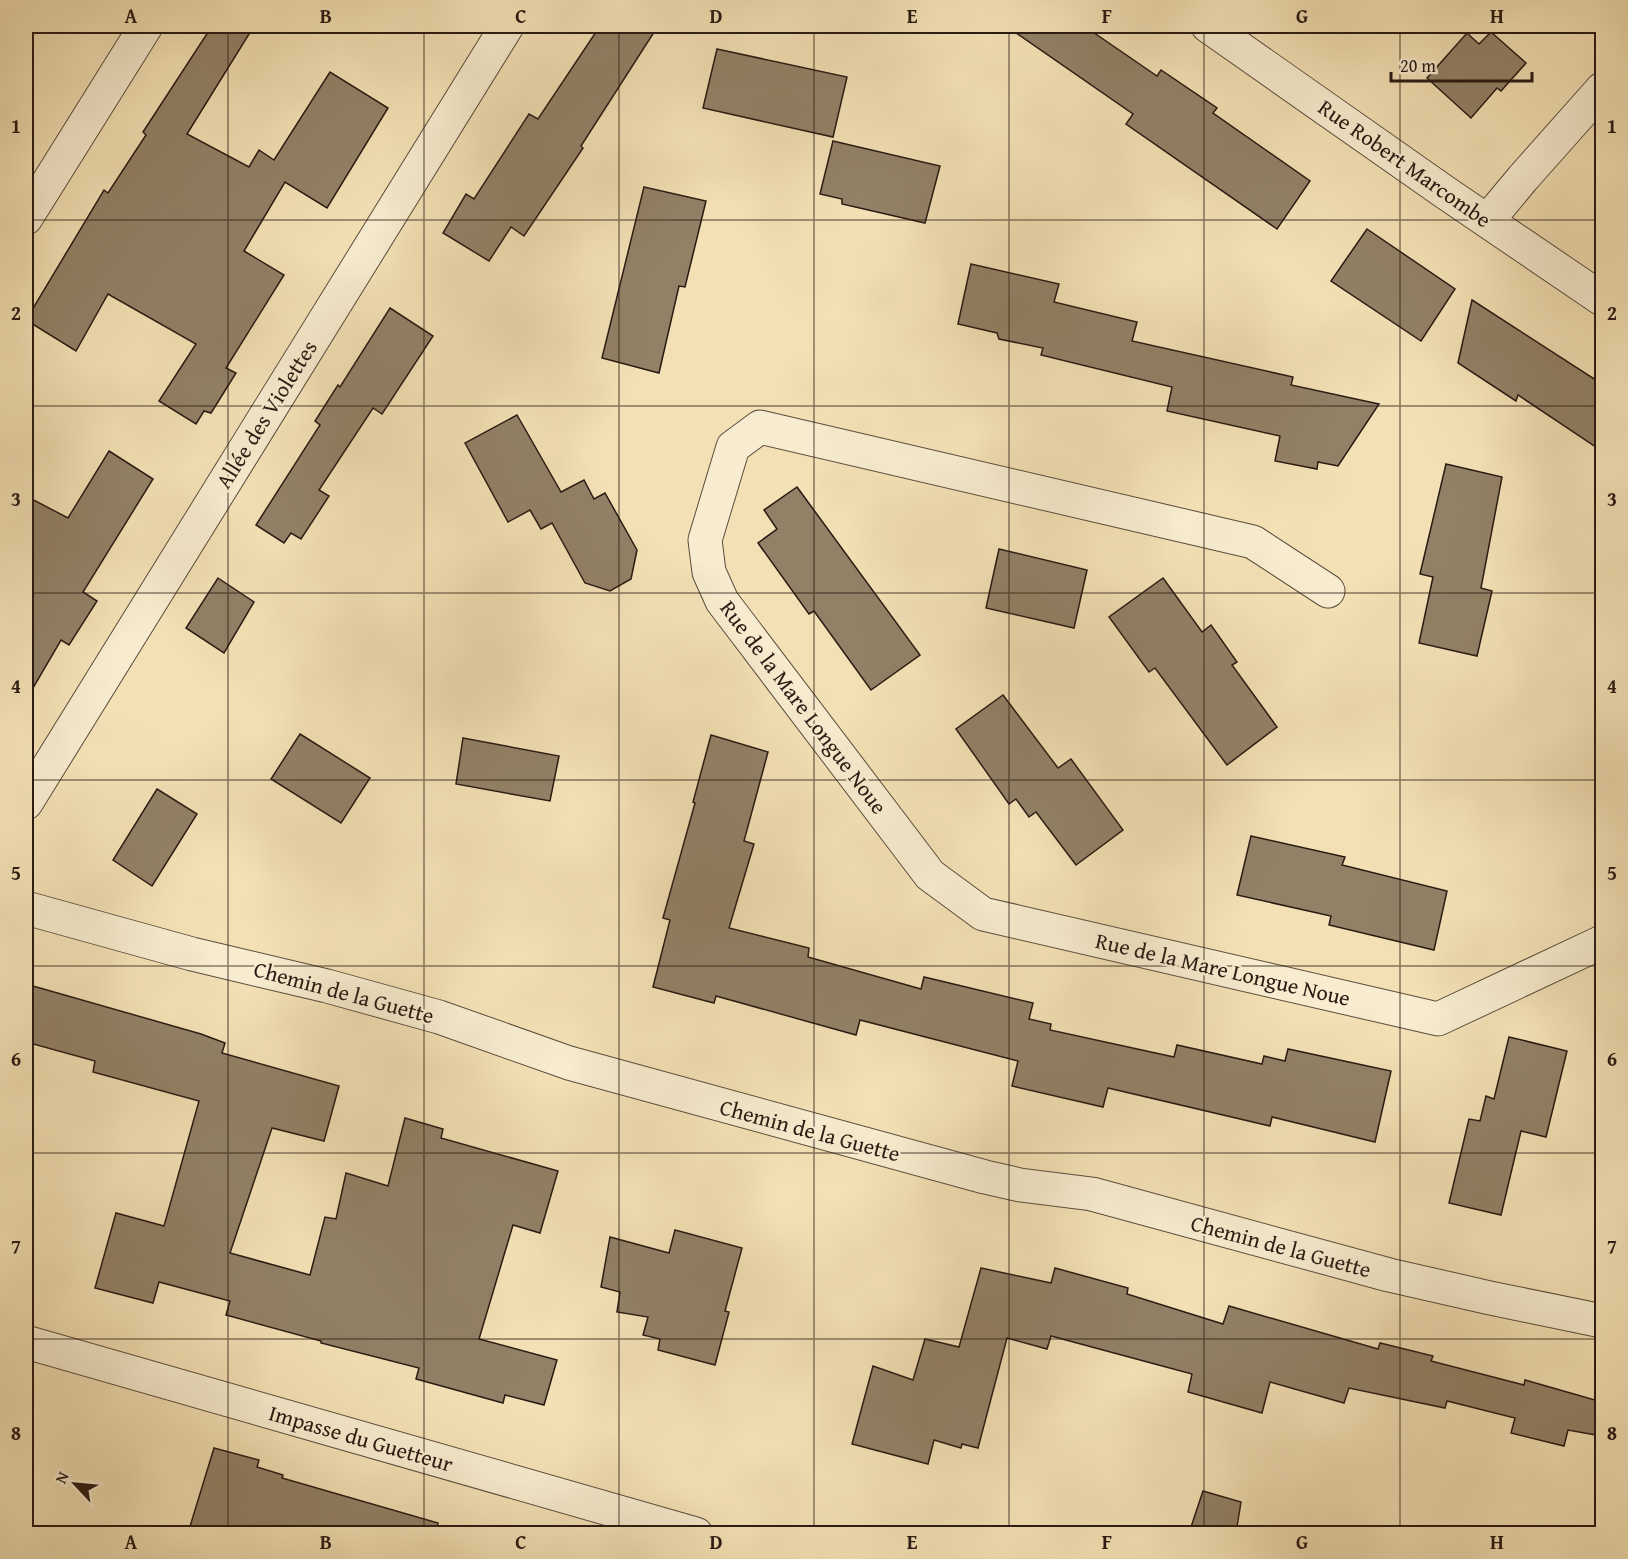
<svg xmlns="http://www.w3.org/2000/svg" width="1628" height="1559" font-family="'Gentium Book Plus',serif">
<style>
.building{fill:#928167;stroke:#291a13;stroke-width:1.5}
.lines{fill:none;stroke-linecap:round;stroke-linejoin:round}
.street-casing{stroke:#5c4c3c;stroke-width:35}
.street{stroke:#f7eccf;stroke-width:33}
.grid{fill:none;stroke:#291a13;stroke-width:1.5;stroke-opacity:0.55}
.labels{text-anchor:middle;stroke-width:4.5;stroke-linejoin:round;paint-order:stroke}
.street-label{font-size:22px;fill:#291a13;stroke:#f7eccf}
.neatline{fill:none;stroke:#291a13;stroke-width:2}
.grid-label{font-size:20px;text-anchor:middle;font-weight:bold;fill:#291a13}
</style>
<rect width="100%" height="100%" fill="#f3e1b5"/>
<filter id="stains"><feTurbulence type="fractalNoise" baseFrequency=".00333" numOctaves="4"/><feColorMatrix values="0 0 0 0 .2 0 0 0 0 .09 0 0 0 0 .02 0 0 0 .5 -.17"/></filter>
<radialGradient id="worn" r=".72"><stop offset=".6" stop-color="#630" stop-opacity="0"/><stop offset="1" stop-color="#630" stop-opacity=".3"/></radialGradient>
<g class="building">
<path d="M 212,26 L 254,26 L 187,134 L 249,167 L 259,150 L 274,160 L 330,72 L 388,108 L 327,208 L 285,182 L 244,251 L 284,275 L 226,368 L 236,373 L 211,413 L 204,411 L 196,424 L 159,401 L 196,344 L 108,294 L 76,351 L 26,320 L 104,190 L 108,193 L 146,135 L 143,132 Z"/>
<path d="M 600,26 L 658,26 L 581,146 L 583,148 L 524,236 L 511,227 L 489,261 L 443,233 L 466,194 L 474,199 L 529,114 L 538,119 Z"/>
<path d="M 1006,26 L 1084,26 L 1157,76 L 1161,70 L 1217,108 L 1213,113 L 1310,181 L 1277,229 L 1126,124 L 1133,114 Z"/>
<path d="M 1491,32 L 1526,63 L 1501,91 L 1497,88 L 1471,118 L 1427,78 L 1467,33 L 1479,44 Z"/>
<path d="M 717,49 L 847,77 L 833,137 L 703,108 Z"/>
<path d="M 833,141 L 940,166 L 925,223 L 842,204 L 842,199 L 820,194 Z"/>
<path d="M 644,187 L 706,201 L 685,287 L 679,286 L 659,373 L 602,358 Z"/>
<path d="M 1367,229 L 1455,289 L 1421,341 L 1331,281 Z"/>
<path d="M 971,264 L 1059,284 L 1054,302 L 1137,322 L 1132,341 L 1293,377 L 1291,385 L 1379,404 L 1338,466 L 1318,462 L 1317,469 L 1275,461 L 1280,436 L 1167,411 L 1172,387 L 1041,355 L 1043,348 L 999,339 L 997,333 L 958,324 Z"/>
<path d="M 1472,300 L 1602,384 L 1602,451 L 1518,395 L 1516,401 L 1458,363 Z"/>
<path d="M 390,308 L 433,336 L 382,414 L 373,408 L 319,490 L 329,496 L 301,539 L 291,533 L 284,543 L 256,525 L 320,425 L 315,421 L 338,385 L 340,387 Z"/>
<path d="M 517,415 L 561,492 L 584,480 L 594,499 L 605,493 L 637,550 L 631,579 L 610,591 L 585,583 L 552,523 L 541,529 L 530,510 L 508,522 L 465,443 Z"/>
<path d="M 109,451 L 153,479 L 83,592 L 97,601 L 69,645 L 61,640 L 26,700 L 26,496 L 68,518 Z"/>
<path d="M 1446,464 L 1502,477 L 1481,588 L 1492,591 L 1477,656 L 1419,643 L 1433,577 L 1420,574 Z"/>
<path d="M 797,487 L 920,655 L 871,690 L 814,611 L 809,614 L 758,543 L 777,529 L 764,510 Z"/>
<path d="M 999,549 L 1087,570 L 1074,628 L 986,608 Z"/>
<path d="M 218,578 L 254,602 L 224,653 L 186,628 Z"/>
<path d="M 1163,578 L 1202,632 L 1211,625 L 1237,662 L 1232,665 L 1277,727 L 1227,765 L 1155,668 L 1149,672 L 1109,617 Z"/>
<path d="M 1003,695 L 1058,768 L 1071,759 L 1123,830 L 1076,865 L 1036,812 L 1029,817 L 1016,799 L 1009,804 L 956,729 Z"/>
<path d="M 300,734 L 370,778 L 341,823 L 271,779 Z"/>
<path d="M 711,735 L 768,752 L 744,841 L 754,844 L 729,928 L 809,948 L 808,957 L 921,989 L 924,977 L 1033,1003 L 1029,1019 L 1051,1024 L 1050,1030 L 1174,1057 L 1177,1045 L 1262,1064 L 1264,1056 L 1285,1061 L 1288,1049 L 1391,1071 L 1375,1142 L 1272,1117 L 1270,1126 L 1108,1088 L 1103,1107 L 1012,1086 L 1018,1061 L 860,1020 L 856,1035 L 716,996 L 714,1003 L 653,987 L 670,920 L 663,918 L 695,803 L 693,802 Z"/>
<path d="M 463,738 L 559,756 L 550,801 L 456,784 Z"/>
<path d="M 157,789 L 197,814 L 152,886 L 113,860 Z"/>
<path d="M 1251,836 L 1345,857 L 1342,865 L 1447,891 L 1434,950 L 1329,925 L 1331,916 L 1237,895 Z"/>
<path d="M 26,984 L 201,1034 L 225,1043 L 222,1053 L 339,1086 L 324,1141 L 272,1128 L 230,1253 L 310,1275 L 325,1217 L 336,1219 L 346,1173 L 388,1186 L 405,1118 L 443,1129 L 441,1138 L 558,1171 L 540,1233 L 513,1225 L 479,1339 L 557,1360 L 544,1405 L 505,1395 L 503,1403 L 416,1379 L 419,1368 L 321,1343 L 321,1341 L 226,1315 L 230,1301 L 159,1282 L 153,1303 L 95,1288 L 116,1213 L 164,1226 L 199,1101 L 93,1072 L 95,1061 L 26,1042 Z"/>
<path d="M 1509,1037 L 1567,1051 L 1546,1137 L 1521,1131 L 1501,1215 L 1449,1203 L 1469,1119 L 1480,1121 L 1486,1096 L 1494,1099 Z"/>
<path d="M 675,1230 L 742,1248 L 725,1311 L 729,1312 L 715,1365 L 658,1350 L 660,1339 L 643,1335 L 648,1317 L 617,1312 L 620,1292 L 601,1287 L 610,1237 L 669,1253 Z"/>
<path d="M 981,1268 L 1051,1283 L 1055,1268 L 1128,1288 L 1127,1294 L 1223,1324 L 1229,1306 L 1378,1349 L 1380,1343 L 1433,1356 L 1431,1361 L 1524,1385 L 1525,1380 L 1602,1402 L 1602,1436 L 1568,1430 L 1564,1446 L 1511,1433 L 1515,1418 L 1447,1401 L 1445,1408 L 1349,1388 L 1344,1403 L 1270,1382 L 1262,1413 L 1188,1392 L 1192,1374 L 1051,1336 L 1047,1349 L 1007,1338 L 978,1448 L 962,1444 L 961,1448 L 934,1440 L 928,1464 L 852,1444 L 873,1366 L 913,1380 L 925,1339 L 959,1347 Z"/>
<path d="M 214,1448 L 259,1460 L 257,1467 L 283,1475 L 282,1478 L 438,1523 L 437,1533 L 188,1533 Z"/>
<path d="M 1203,1491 L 1241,1502 L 1236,1533 L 1189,1533 Z"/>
</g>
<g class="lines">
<g class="street-casing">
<g id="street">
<path d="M 1208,26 L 1446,193 L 1602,299"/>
<path d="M 26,218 L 146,26"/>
<path d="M 1488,220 L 1523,178 L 1602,89"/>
<path d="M 1328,591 L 1253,542 L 760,427 L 733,447 L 705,540 L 709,572 L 722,601 L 930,875 L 983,914 L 1438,1019 L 1602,942"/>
<path d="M 26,803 L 507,26"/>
<path d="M 26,908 L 192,954 L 327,986 L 439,1017 L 569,1063 L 985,1177 L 1020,1185 L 1092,1194 L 1389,1275 L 1490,1298 L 1602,1321"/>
<path d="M 26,1342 L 696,1534"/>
</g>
</g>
<use href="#street" class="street"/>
</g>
<path class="grid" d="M 228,26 L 228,1534M 424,26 L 424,1534M 619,26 L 619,1534M 814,26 L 814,1534M 1009,26 L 1009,1534M 1204,26 L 1204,1534M 1400,26 L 1400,1534M 26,220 L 1602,220M 26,406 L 1602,406M 26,593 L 1602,593M 26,780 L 1602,780M 26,966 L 1602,966M 26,1153 L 1602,1153M 26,1339 L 1602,1339"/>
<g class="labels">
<g class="street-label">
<text transform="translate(1405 163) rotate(35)" y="8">Rue Robert Marcombe</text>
<text transform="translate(266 414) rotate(-58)" y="8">Allée des Violettes</text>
<text transform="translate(804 707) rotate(53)" y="8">Rue de la Mare Longue Noue</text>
<text transform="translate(1223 969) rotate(13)" y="8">Rue de la Mare Longue Noue</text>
<text transform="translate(344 992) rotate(15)" y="8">Chemin de la Guette</text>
<text transform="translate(810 1130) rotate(15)" y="8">Chemin de la Guette</text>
<text transform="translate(1281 1246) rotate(15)" y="8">Chemin de la Guette</text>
<text transform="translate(361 1438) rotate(16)" y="8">Impasse du Guetteur</text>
</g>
</g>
<rect width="1628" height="1559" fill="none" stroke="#f3e1b5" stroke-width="66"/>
<g transform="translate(75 1484) rotate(296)" stroke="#f7eccf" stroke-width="4.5" paint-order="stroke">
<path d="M0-4.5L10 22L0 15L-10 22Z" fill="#291a13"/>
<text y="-9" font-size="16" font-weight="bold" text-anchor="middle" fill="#291a13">N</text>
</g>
<path d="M1391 72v9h141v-9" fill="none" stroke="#291a13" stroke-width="3"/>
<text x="1400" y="72" font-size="18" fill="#291a13" stroke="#f7eccf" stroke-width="4.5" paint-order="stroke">20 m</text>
<rect x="33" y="33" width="1562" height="1493" class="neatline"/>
<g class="grid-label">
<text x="131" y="23">A</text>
<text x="326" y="23">B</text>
<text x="521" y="23">C</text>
<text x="716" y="23">D</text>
<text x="912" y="23">E</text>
<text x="1107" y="23">F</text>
<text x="1302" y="23">G</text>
<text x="1497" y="23">H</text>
<text x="16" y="133">1</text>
<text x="1612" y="133">1</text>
<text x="16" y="320">2</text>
<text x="1612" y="320">2</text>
<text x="16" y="506">3</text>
<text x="1612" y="506">3</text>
<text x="16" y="693">4</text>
<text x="1612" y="693">4</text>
<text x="16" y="880">5</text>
<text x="1612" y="880">5</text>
<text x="16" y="1066">6</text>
<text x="1612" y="1066">6</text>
<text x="16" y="1253">7</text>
<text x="1612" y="1253">7</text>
<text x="16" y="1440">8</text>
<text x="1612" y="1440">8</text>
<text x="131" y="1549">A</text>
<text x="326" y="1549">B</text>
<text x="521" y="1549">C</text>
<text x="716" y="1549">D</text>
<text x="912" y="1549">E</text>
<text x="1107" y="1549">F</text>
<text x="1302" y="1549">G</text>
<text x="1497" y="1549">H</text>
</g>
<rect width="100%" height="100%" filter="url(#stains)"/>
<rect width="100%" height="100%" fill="url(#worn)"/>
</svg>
